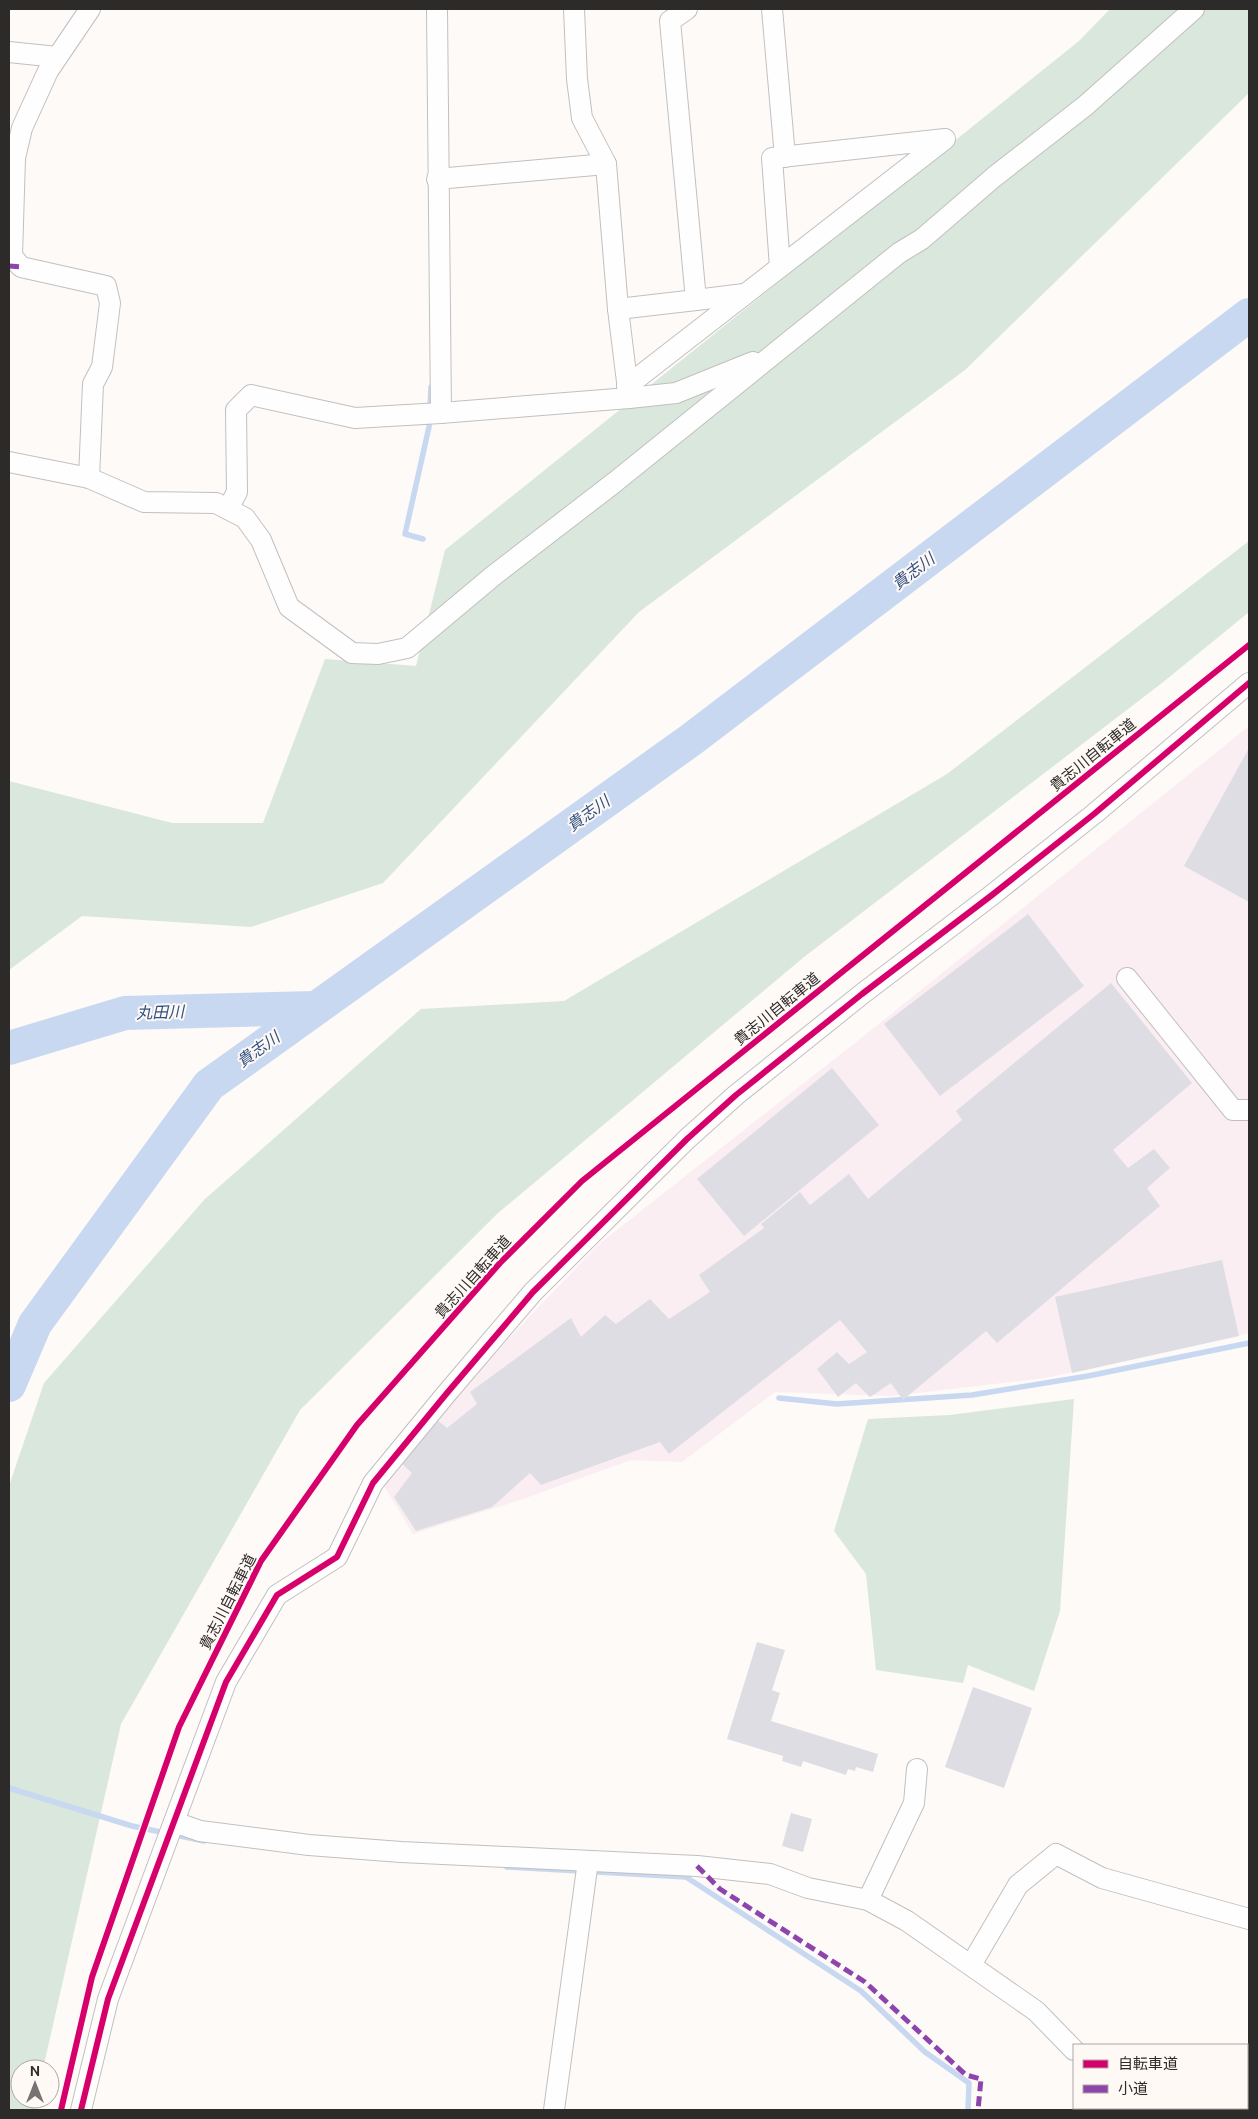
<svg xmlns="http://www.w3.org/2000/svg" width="1258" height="2119" font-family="Ubuntu,'Noto Sans JP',sans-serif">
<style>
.industrial{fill:#faeef2}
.green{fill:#d9e7dd}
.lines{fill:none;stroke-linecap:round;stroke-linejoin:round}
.stream{stroke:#c8d8f0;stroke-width:5.5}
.river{stroke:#c8d8f0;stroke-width:34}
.building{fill:#dfdde4}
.minor-casing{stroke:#c2c0bf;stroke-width:22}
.minor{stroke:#fffefe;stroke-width:20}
.quiet{stroke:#8e44ad;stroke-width:5;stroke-dasharray:10 5;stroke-linecap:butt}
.cycleway-casing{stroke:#fff9f6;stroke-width:9}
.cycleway{stroke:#d6006c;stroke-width:6}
.labels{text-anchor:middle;stroke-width:4;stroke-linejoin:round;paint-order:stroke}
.street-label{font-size:15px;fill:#2d2b2a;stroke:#fff9f6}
.water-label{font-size:16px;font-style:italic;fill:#315280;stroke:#fff9f6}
</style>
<rect width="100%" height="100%" fill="#fdfaf8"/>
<path class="industrial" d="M 1249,726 L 1249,1333 L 1046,1378 L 891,1396 L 775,1392 L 682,1462 L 631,1460 L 517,1501 L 413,1534 L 384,1486 L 395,1466 L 439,1411 L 599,1244 L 865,1035 Z"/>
<g class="green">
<path d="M 1110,9 L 1249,9 L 1249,93 L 965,370 L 639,612 L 383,883 L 251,927 L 82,916 L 9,970 L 9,781 L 172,823 L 263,823 L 325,659 L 416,666 L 445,550 L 1079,41 Z"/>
<path d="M 1249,541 L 1249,612 L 1162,683 L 804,957 L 498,1213 L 300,1410 L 121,1724 L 43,2069 L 20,2069 L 20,2099 L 36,2099 L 34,2110 L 9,2110 L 9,1486 L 44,1383 L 205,1199 L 421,1009 L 564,1001 L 947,774 Z"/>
<path d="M 1074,1399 L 1060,1611 L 1034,1691 L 968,1665 L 963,1683 L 876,1670 L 866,1574 L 834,1531 L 868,1419 L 950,1415 Z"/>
</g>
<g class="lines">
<g class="stream">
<path d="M 423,539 L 405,534 L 429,427 L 431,387"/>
<path d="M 779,1398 L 837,1404 L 972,1395 L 1088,1376 L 1249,1343"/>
<path d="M 9,1788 L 132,1826 L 204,1841"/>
<path d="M 507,1867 L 686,1877 L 861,1991 L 925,2052 L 969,2083 L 968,2110"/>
</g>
<g class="river">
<path d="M 9,1048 L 125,1013 L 315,1008"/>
<path d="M 9,1385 L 35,1324 L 209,1085 L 692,739 L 1249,315"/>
</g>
</g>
<g class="building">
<path d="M 1249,748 L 1249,902 L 1184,866 Z"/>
<path d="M 1028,914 L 1084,986 L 940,1096 L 884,1024 Z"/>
<path d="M 1111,983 L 1192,1083 L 1113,1150 L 1128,1168 L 1154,1149 L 1170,1168 L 1147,1188 L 1160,1206 L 997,1343 L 986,1331 L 903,1400 L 891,1383 L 870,1397 L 856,1383 L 838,1397 L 817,1369 L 837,1352 L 849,1364 L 867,1352 L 840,1320 L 669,1454 L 660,1442 L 541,1485 L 530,1473 L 492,1507 L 416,1531 L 394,1497 L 412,1473 L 400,1462 L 437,1420 L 447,1428 L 477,1404 L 470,1392 L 571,1318 L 581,1337 L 605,1315 L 616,1324 L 650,1299 L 669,1319 L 710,1292 L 699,1275 L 764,1228 L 761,1224 L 800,1192 L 810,1205 L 849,1174 L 868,1199 L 962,1120 L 956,1111 Z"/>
<path d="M 832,1068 L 879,1125 L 744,1236 L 697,1179 Z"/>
<path d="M 1222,1260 L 1239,1336 L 1072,1373 L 1055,1297 Z"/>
<path d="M 757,1642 L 785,1650 L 772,1690 L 780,1693 L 771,1721 L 878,1754 L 873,1772 L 856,1767 L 855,1771 L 848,1769 L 846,1775 L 803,1761 L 801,1767 L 782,1761 L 783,1756 L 727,1739 Z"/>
<path d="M 973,1687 L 1032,1708 L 1004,1788 L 945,1767 Z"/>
<path d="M 791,1813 L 812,1819 L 803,1852 L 782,1846 Z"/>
</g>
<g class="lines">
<g class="minor-casing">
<g id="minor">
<path d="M 437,9 L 441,413"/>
<path d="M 772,9 L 785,157"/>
<path d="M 9,52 L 57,57"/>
<path d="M 437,179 L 606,164"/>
<path d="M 696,300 L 744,294"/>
<path d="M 618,309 L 696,300 L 670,21 L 687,9"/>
<path d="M 627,386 L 945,139 L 772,158 L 780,267"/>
<path d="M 629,398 L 676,393 L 753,362"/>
<path d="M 9,462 L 89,478 L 144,502 L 216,503 L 245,518 L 261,540 L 289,607 L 352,653 L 378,654 L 407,648 L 493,576 L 615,482 L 899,253 L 922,239 L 994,177 L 1085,106 L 1194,9"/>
<path d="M 89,478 L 93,384 L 102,367 L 110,303 L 106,286 L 21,267 L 12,256 L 15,158 L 22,128 L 48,71 L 90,9"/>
<path d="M 228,509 L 237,492 L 236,410 L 251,395 L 355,418 L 441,413 L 629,398 L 618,309 L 606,164 L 582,118 L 577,79 L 574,9"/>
<path d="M 1127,978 L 1233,1110 L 1249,1110"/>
<path d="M 174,1822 L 200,1831 L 309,1845 L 401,1852 L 697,1866 L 770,1874 L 808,1888 L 868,1900 L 907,1921 L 1036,2011 L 1074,2050"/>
<path d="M 868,1900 L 914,1803 L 917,1769"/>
<path d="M 971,1965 L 1018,1885 L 1056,1854 L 1102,1878 L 1249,1919"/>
<path d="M 1139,2108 L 1142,2110"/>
<path d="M 81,2110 L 108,1999 L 226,1682 L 277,1595 L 337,1557 L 373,1483 L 447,1393 L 533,1292 L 687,1139 L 736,1095 L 862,994 L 992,895 L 1094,814 L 1249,683"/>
<path d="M 554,2110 L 588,1861"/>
</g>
</g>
<use href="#minor" class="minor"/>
<g class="quiet">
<path d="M 9,266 L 21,267"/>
<path d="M 697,1866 L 720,1889 L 865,1982 L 966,2075 L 981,2079 L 978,2110"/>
</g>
<g class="cycleway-casing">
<g id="cycleway">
<path d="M 61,2110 L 92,1977 L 179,1727 L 261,1561 L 357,1425 L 500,1263 L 582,1181 L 1249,645"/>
<path d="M 81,2110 L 108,1999 L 226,1682 L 277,1595 L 337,1557 L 373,1483 L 447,1393 L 533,1292 L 687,1139 L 736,1095 L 862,994 L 992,895 L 1094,814 L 1249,683"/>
</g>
</g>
<use href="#cycleway" class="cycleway"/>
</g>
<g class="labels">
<g class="street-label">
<text transform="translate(1093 755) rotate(-39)" y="5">貴志川自転車道</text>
<text transform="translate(777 1009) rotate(-39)" y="5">貴志川自転車道</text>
<text transform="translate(473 1277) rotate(-48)" y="5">貴志川自転車道</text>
<text transform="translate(228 1602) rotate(-63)" y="5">貴志川自転車道</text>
</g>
<g class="water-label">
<text transform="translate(913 571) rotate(-37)" y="6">貴志川</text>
<text transform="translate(588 813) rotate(-36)" y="6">貴志川</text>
<text transform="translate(160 1012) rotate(-2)" y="6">丸田川</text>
<text transform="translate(258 1049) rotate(-36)" y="6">貴志川</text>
</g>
</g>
<rect width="1258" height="2119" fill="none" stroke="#2d2b2a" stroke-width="20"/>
<rect x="1073" y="2044" width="175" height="65" fill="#fff9f6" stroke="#aba7a4"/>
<rect x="1083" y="2060" width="25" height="8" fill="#d6006c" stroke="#aba7a4"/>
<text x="1118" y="2069" font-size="15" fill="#2d2b2a">自転車道</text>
<rect x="1083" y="2085" width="25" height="8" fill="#8e44ad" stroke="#aba7a4"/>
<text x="1118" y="2094" font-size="15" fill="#2d2b2a">小道</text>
<g transform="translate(35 2084)"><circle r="24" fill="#fff9f6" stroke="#aba7a4"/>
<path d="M0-4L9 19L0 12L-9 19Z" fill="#767372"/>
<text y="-8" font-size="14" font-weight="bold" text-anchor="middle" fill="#2d2b2a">N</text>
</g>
</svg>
